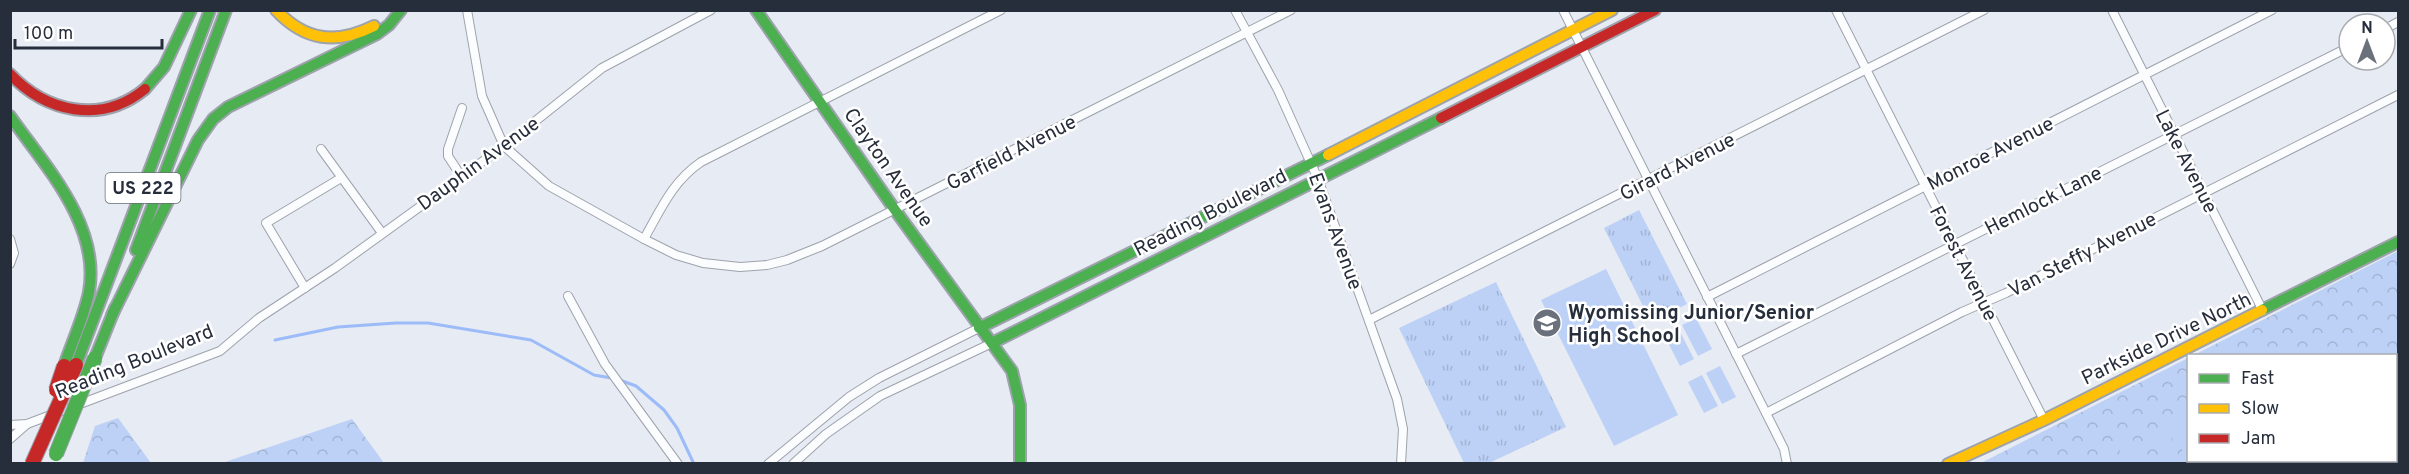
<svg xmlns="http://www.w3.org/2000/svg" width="2409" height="474" font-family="Overpass,sans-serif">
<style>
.grass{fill:url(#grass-tufts)}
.forest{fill:url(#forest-crowns)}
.pitch{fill:#bdd1f6}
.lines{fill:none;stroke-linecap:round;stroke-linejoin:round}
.stream{stroke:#9bbbf9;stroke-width:3}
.street-casing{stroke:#9da2ac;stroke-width:10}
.fast-casing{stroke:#9da2ac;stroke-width:14}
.slow-casing{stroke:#9da2ac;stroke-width:14}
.jam-casing{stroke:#9da2ac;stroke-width:14}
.street{stroke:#fbfcfd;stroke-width:8}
.fast{stroke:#4caf50;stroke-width:10}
.slow{stroke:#ffc107;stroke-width:10}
.jam{stroke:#c62828;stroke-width:10}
.fast-bridge-casing{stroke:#9da2ac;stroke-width:16;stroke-linecap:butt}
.jam-bridge-casing{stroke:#9da2ac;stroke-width:16;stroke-linecap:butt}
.fast-bridge{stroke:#4caf50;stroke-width:14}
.jam-bridge{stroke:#c62828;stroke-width:14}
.labels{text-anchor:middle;stroke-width:5;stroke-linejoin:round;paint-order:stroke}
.shield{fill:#fff;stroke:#676d76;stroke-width:1.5}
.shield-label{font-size:18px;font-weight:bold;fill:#262e3c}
.street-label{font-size:20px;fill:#262e3c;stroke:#fff}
.poi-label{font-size:20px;font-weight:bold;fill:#262e3c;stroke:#fff;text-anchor:start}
</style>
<defs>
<pattern id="grass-tufts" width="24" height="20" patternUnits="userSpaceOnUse" patternTransform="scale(1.5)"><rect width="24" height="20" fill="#bdd1f6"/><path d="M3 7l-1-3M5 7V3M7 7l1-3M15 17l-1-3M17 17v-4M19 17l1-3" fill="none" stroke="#a2b4d4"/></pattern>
<pattern id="forest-crowns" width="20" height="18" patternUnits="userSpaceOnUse" patternTransform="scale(1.5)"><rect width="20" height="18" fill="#bdd1f6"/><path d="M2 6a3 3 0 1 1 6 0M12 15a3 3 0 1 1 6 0" fill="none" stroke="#a2b4d4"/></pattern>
</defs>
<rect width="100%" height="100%" fill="#e7ebf3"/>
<g class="grass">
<path d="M 1639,210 L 1687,304 L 1651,322 L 1604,228 Z"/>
<path d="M 1496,282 L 1566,427 L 1489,463 L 1464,463 L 1399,328 Z"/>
</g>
<g class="forest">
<path d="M 2398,251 L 2398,463 L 1979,464 L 2188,358 L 2188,460 L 2396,460 L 2396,356 L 2194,355 Z"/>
<path d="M 118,418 L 151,463 L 83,463 L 95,426 Z"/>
<path d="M 352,419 L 384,463 L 222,463 Z"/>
</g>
<g class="pitch">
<path d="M 1606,269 L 1678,415 L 1614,446 L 1541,300 Z"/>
<path d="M 1696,318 L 1712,349 L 1698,356 L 1682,325 Z"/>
<path d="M 1678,328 L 1694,359 L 1680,366 L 1664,335 Z"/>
<path d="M 1720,366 L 1736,397 L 1722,404 L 1706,373 Z"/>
<path d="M 1702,375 L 1718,406 L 1704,413 L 1688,382 Z"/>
<path d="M 2185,416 L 2188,424 L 2188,452 L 2184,454 L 2170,422 Z"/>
<path d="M 2165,424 L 2179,456 L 2164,462 L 2150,431 Z"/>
<path d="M 2132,438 L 2143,463 L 2126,463 L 2117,445 Z"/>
</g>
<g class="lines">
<path class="stream" d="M 275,340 L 338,327 L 396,323 L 428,323 L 531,340 L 594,375 L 617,379 L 636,386 L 664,410 L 677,428 L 694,464"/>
<g class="street-casing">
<g id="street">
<path d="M 467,10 L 482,96 L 504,146 L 549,186 L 644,239 L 676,255 L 703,263 L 740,267 L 767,265 L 787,260 L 822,246 L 1291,10"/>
<path d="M 1235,10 L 1278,90 L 1318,179 L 1397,399 L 1403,429 L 1401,464"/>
<path d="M 1563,10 L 1771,423 L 1784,449 L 1787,464"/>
<path d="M 1836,10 L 2044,420"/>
<path d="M 2112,10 L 2263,311"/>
<path d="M 2385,29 L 2398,22"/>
<path d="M 321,149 L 382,233"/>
<path d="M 461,176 L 448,156 L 448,149 L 462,108"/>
<path d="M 10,239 L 14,253 L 10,264"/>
<path d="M 644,239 C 661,209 672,182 701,162 L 1001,10"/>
<path d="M 305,288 L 266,223 L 341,178"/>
<path d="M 568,296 L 605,364 L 678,464"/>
<path d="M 1707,297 L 2272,10"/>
<path d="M 1369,320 L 1984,10"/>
<path d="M 1736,354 L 2349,47"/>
<path d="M 1766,413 L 1962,312 L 2006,293 L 2398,95"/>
<path d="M 10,425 L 27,424 L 220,351 L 259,318 L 335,268 L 504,146 L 602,68 L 711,10"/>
<path d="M 10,439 L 27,424"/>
<path d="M 768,464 L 849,397 L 879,378 L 979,328"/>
<path d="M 793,464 L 826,434 L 880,396 L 992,343"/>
</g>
</g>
<g class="fast-casing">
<g id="fast">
<path d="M 756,10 L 895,210 L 1012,371 L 1020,405 L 1020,464"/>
<path d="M 145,89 L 164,67 L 191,10"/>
<path d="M 10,116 C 45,166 101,225 89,292 C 84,317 72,342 64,366"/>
<path d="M 136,250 L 226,10"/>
<path d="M 2262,310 L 2398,242"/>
<path d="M 112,315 L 198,140 L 213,119 L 228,107 L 377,34 L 389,25 L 401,10"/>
<path d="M 979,328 L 1328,155"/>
<path d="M 992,343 L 1441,118"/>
<path d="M 95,358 L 115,308"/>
<path d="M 76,365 L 210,10"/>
</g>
</g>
<g class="slow-casing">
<g id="slow">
<path d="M 276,10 C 305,41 336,45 374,26"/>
<path d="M 1328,155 L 1612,10"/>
<path d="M 1948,464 L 2044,420 L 2262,310"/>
</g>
</g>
<g class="jam-casing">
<g id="jam">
<path d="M 10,74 C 46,112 101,125 145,89"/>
<path d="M 1441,118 L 1655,10"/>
</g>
</g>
<use href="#street" class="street"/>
<use href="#fast" class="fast"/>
<use href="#slow" class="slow"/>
<use href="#jam" class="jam"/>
<g class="fast-bridge-casing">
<path id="fast-bridge" d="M 56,454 L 95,358"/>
</g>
<g class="jam-bridge-casing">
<g id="jam-bridge">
<path d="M 56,390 L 64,366"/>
<path d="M 32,464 L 76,365"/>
</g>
</g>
<use href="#fast-bridge" class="fast-bridge"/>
<use href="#jam-bridge" class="jam-bridge"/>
</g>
<defs>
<g id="school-disc" transform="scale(1.5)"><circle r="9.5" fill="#6a707c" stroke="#fff"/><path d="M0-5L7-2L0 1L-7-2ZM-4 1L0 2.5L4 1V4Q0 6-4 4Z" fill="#fff"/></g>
</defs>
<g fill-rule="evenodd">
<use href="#school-disc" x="1547" y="323"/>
</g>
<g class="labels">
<rect class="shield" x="105.5" y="173" width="75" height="30" rx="4.5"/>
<g class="shield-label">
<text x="143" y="194">US 222</text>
</g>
<g class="street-label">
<text transform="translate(1011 152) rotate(-27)" y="7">Garfield Avenue</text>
<text transform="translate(1990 153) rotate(-27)" y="7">Monroe Avenue</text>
<text transform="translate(2187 161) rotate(63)" y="7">Lake Avenue</text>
<text transform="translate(478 163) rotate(-36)" y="7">Dauphin Avenue</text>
<text transform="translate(1677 166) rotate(-27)" y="7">Girard Avenue</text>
<text transform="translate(889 167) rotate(55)" y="7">Clayton Avenue</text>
<text transform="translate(2043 200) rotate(-27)" y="7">Hemlock Lane</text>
<text transform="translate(1210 212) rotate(-27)" y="7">Reading Boulevard</text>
<text transform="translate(1336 231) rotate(70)" y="7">Evans Avenue</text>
<text transform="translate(2082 254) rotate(-27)" y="7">Van Steffy Avenue</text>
<text transform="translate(1964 263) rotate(63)" y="7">Forest Avenue</text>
<text transform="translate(2166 338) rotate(-26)" y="7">Parkside Drive North</text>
<text transform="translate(134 361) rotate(-22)" y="7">Reading Boulevard</text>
</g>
<g class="poi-label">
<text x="1568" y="319">Wyomissing Junior/Senior<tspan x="1568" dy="23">High School</tspan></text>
</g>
</g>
<rect width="2409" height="474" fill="none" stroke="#262e3c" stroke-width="24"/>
<rect x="2187" y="354" width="210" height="108" fill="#ffffff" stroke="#a8abb1" stroke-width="1.5"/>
<rect x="2199" y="374" width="30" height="9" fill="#4caf50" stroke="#a8abb1" stroke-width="1.5"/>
<text x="2241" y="384" font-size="18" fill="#262e3c">Fast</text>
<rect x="2199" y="404" width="30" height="9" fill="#ffc107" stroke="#a8abb1" stroke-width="1.5"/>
<text x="2241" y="414" font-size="18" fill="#262e3c">Slow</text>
<rect x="2199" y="434" width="30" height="9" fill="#c62828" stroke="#a8abb1" stroke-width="1.5"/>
<text x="2241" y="444" font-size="18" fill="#262e3c">Jam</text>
<g transform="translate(2367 42)"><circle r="28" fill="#ffffff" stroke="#a8abb1" stroke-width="1.5"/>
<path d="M0-4.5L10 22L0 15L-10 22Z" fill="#6a707c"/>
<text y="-9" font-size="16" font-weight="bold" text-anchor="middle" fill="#262e3c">N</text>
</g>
<path d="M15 39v9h147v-9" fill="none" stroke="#262e3c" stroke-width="3"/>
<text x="24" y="39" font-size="18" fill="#262e3c" stroke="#ffffff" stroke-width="4.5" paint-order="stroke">100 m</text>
</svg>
